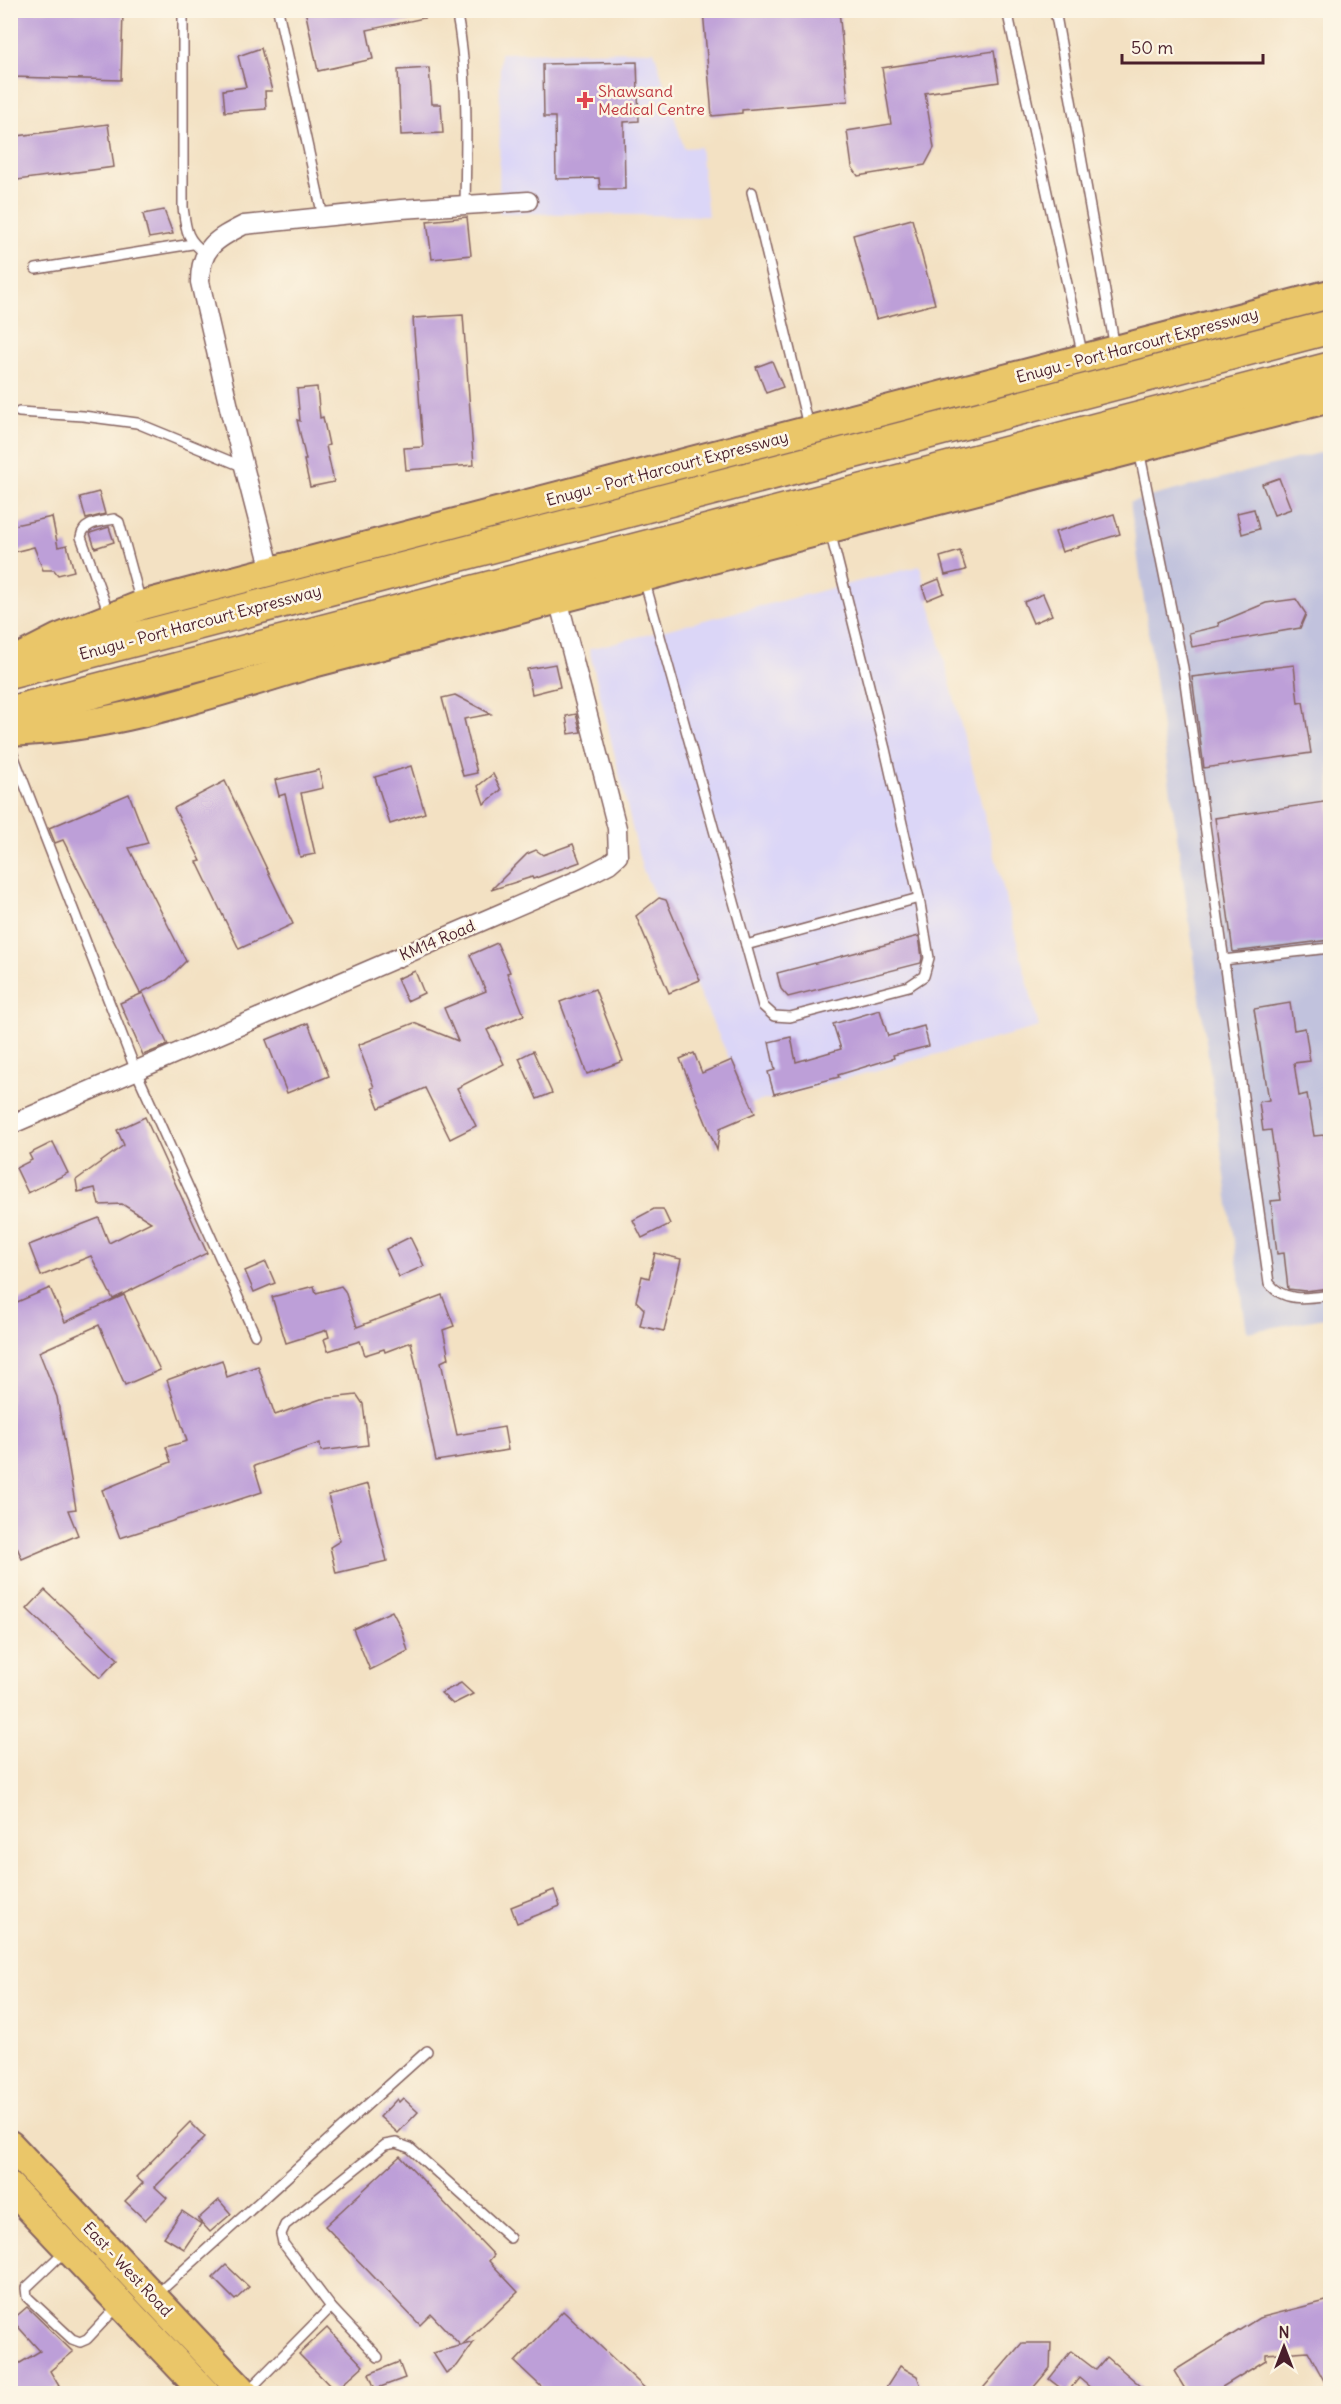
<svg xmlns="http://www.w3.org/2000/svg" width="1341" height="2404" font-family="Delius,sans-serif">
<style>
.built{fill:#dbd6f7}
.industrial{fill:#c1c2dd}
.building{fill:#bd9fd8}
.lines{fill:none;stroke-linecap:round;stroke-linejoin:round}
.lane-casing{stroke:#856360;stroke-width:12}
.street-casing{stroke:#856360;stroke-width:21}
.primary-casing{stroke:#856360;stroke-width:32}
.highway-casing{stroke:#856360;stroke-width:36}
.lane{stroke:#fff;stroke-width:9}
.street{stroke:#fff;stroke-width:18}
.primary{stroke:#eac669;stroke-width:28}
.highway{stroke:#eac669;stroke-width:33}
.health-dot{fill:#e0444e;stroke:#fcf5e5;stroke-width:2}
.labels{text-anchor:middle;stroke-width:5;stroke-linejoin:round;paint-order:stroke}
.health-label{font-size:16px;fill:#be3a42;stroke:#fcf5e5;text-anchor:start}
.street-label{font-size:16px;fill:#4a1f2b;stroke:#fcf5e5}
</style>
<rect width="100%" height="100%" fill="#fcf5e5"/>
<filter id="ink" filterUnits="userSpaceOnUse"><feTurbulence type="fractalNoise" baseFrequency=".0167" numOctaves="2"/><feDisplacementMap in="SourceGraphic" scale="12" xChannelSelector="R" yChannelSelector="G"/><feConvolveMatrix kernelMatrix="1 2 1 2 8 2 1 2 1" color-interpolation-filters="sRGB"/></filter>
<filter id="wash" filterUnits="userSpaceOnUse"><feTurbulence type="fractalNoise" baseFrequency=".008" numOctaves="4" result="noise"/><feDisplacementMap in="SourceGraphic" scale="24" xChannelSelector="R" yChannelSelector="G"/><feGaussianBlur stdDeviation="1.35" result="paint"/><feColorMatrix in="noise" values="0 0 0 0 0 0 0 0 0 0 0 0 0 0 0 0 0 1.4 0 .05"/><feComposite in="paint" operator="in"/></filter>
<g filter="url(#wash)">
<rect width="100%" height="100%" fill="#f3e1c3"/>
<g class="built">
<path d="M 654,51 L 684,148 L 700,147 L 708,216 L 499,213 L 500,53 Z"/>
<path d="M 920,566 L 1039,1027 L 750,1104 L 642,868 L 589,649 Z"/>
</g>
<path class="industrial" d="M 1330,450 L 1330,1317 L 1247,1332 L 1130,502 Z"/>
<g id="blocks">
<g class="building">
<path d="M 14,10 L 123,12 L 121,80 L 12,77 Z"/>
<path d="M 305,10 L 428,10 L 429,17 L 367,30 L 373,59 L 318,71 Z"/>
<path d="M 703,10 L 839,10 L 848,101 L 742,110 L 742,113 L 712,116 Z"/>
<path d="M 261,48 L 272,91 L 265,91 L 266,109 L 225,112 L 223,90 L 246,87 L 238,56 Z"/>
<path d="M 994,51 L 999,82 L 925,93 L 934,148 L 925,165 L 858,176 L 852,167 L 847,131 L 891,124 L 882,68 Z"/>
<path d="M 637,62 L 639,121 L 624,122 L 625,189 L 600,189 L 599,178 L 556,179 L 555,117 L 544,117 L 543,64 Z"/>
<path d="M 429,68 L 432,104 L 441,104 L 443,133 L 401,135 L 398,70 Z"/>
<path d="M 108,124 L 114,167 L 10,181 L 10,137 Z"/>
<path d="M 164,210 L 173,234 L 149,238 L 143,214 Z"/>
<path d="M 467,217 L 471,255 L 432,259 L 427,221 Z"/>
<path d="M 912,219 L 935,304 L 876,319 L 853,235 Z"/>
<path d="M 463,315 L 474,465 L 406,470 L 404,448 L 423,447 L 413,318 Z"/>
<path d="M 772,361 L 783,387 L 766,393 L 756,367 Z"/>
<path d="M 317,387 L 320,418 L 323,417 L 329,445 L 326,446 L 334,482 L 310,487 L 304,460 L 306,460 L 297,420 L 300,421 L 297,389 Z"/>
<path d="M 1279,478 L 1291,509 L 1274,515 L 1262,484 Z"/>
<path d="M 99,492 L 105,514 L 86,519 L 80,497 Z"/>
<path d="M 1254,509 L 1259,529 L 1242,534 L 1237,513 Z"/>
<path d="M 1114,514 L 1120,534 L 1062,552 L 1055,532 Z"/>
<path d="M 52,517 L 58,547 L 67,545 L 74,571 L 58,575 L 54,570 L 43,570 L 34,547 L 10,553 L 10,526 Z"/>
<path d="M 109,527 L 114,542 L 95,548 L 90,533 Z"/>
<path d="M 960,551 L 966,570 L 945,575 L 940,557 Z"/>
<path d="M 939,579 L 944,593 L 927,600 L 922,586 Z"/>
<path d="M 1043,594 L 1052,615 L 1033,623 L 1024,602 Z"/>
<path d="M 1296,599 L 1306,614 L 1300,628 L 1192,647 L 1189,633 L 1219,626 L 1218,623 L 1266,603 Z"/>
<path d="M 555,664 L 560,687 L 532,694 L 527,669 Z"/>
<path d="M 1294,665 L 1298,703 L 1303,702 L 1311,753 L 1204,768 L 1192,677 Z"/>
<path d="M 455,695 L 491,714 L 464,719 L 477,773 L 463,776 L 442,698 Z"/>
<path d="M 576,714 L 581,732 L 569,734 L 566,716 Z"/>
<path d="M 411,766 L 425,813 L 390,824 L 375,777 Z"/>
<path d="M 319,770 L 323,788 L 301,793 L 315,854 L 300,857 L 285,794 L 279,796 L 275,780 Z"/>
<path d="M 493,774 L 501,790 L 484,804 L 478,786 Z"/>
<path d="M 225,781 L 293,924 L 239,949 L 197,862 L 201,861 L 174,808 Z"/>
<path d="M 129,794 L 148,843 L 129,848 L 186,961 L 167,980 L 140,993 L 63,840 L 55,843 L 49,828 Z"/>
<path d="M 1330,801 L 1330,940 L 1233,952 L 1215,818 Z"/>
<path d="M 573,844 L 580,862 L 533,879 L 532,877 L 491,890 L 527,854 L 536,850 L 543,855 Z"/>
<path d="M 659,898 L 666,900 L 700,980 L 669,993 L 636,916 Z"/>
<path d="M 919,936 L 922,958 L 921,963 L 788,997 L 781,989 L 777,973 Z"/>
<path d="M 497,943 L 510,972 L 507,973 L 524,1015 L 487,1030 L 504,1064 L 457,1088 L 476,1126 L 450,1139 L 425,1088 L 379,1108 L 371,1088 L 374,1087 L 358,1045 L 414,1023 L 458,1041 L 444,1008 L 486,991 L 470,955 Z"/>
<path d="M 415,971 L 424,993 L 407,1001 L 397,979 Z"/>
<path d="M 595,989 L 623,1061 L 587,1074 L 560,1002 Z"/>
<path d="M 143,993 L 168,1045 L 143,1055 L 120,1003 Z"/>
<path d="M 1290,1003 L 1294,1030 L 1305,1028 L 1310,1061 L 1294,1063 L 1299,1096 L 1307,1094 L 1314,1136 L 1324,1135 L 1330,1182 L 1330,1185 L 1327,1186 L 1330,1219 L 1330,1288 L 1305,1291 L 1288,1289 L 1284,1253 L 1277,1254 L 1271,1201 L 1281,1200 L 1271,1130 L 1263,1131 L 1259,1102 L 1269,1100 L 1254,1009 Z"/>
<path d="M 880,1010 L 888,1036 L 924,1026 L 929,1046 L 893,1055 L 894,1058 L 838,1075 L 839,1077 L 774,1094 L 768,1072 L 775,1070 L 769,1042 L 791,1037 L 796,1062 L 841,1049 L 833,1024 Z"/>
<path d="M 308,1023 L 329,1076 L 287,1093 L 266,1040 Z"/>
<path d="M 533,1051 L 552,1093 L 537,1099 L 519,1058 Z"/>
<path d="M 694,1053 L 702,1073 L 732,1060 L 755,1113 L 720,1128 L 717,1150 L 680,1059 Z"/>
<path d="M 145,1117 L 207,1253 L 113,1299 L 91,1256 L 41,1276 L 29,1245 L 99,1218 L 109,1243 L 151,1222 L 122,1204 L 99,1205 L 95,1188 L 78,1192 L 76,1180 L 124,1145 L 117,1130 Z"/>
<path d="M 53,1142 L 68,1173 L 28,1193 L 16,1168 L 32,1160 L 29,1154 Z"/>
<path d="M 654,1209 L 663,1209 L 670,1224 L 642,1238 L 633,1220 Z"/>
<path d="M 410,1237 L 424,1266 L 399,1277 L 386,1249 Z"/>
<path d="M 655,1253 L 681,1259 L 664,1331 L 640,1326 L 644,1309 L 636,1301 L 642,1276 L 649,1278 Z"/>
<path d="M 266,1262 L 275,1283 L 254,1292 L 245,1271 Z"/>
<path d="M 314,1286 L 316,1293 L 341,1286 L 345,1291 L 357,1327 L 442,1295 L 454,1326 L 443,1330 L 449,1358 L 441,1362 L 457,1435 L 504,1427 L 508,1450 L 436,1461 L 411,1342 L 385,1352 L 384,1349 L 365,1355 L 360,1341 L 328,1351 L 324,1339 L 329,1337 L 327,1330 L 286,1343 L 272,1297 Z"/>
<path d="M 50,1288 L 65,1322 L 124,1295 L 160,1370 L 125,1385 L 99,1325 L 39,1352 L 57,1397 L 76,1509 L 68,1510 L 78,1535 L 22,1559 L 10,1531 L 10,1305 Z"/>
<path d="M 222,1360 L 227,1377 L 258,1366 L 275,1415 L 321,1399 L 357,1395 L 363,1404 L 368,1445 L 321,1451 L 320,1443 L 254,1466 L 262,1492 L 120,1538 L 102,1490 L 171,1462 L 166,1447 L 187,1441 L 167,1380 Z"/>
<path d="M 368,1484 L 387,1561 L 336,1573 L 330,1547 L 340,1541 L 328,1495 Z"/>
<path d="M 45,1590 L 118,1659 L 100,1678 L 27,1609 Z"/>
<path d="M 392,1611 L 402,1630 L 408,1651 L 370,1670 L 353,1629 Z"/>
<path d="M 461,1683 L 473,1694 L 453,1704 L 441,1693 Z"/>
<path d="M 554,1890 L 560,1906 L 517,1923 L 511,1907 Z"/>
<path d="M 403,2098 L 418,2112 L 398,2133 L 380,2117 L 397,2099 L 399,2102 Z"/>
<path d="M 190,2122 L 205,2137 L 155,2187 L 167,2198 L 145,2220 L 125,2201 L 143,2183 L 136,2177 Z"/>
<path d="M 400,2156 L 494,2255 L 489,2261 L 518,2292 L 461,2346 L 431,2314 L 420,2325 L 325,2226 Z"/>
<path d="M 219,2200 L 231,2214 L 210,2232 L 198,2219 Z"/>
<path d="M 182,2211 L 201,2224 L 184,2249 L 164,2237 Z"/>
<path d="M 226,2265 L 249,2287 L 235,2300 L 213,2278 Z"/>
<path d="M 1330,2300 L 1330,2392 L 1308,2351 L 1266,2354 L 1266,2360 L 1211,2394 L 1188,2394 L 1174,2371 L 1259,2318 Z"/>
<path d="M 27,2307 L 73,2352 L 50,2371 L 59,2386 L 47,2394 L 10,2394 L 10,2369 L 40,2351 L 12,2320 Z"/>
<path d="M 563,2311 L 651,2394 L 549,2394 L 515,2362 Z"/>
<path d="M 327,2328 L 363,2366 L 335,2391 L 299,2354 Z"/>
<path d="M 474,2342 L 457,2366 L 446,2373 L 433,2353 Z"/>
<path d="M 1022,2343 L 1051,2343 L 1050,2368 L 1028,2394 L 978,2394 Z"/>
<path d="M 1071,2351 L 1096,2370 L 1107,2357 L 1150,2394 L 1098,2394 L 1079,2378 L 1067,2393 L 1049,2379 Z"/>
<path d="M 399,2362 L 405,2378 L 375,2389 L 369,2374 Z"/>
<path d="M 900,2366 L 917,2376 L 924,2394 L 882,2394 Z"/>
</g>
</g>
</g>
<g filter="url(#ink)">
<use href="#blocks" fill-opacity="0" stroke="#856360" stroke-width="1.5"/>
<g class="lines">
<g class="lane-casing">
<g id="lane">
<path d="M 278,10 L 323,217"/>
<path d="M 456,10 C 469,74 466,140 465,205"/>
<path d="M 1007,10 L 1083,357"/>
<path d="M 1055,10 L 1115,348"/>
<path d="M 183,15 L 183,207 C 186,230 186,239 205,253"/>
<path d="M 752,192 L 808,426"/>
<path d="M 36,269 L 192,244"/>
<path d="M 19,412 L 83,416 L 137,423 L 244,467"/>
<path d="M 1139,450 L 1183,668 L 1269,1283 C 1284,1303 1308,1298 1330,1295"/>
<path d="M 644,579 L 763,1006 L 774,1016 L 790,1017 L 909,986 L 924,976 L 929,958 L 919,898 L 885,749 L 830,531"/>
<path d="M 109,614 L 81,537 C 83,522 101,522 114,519 L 119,522 L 141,603"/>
<path d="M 10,747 L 136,1071 L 255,1335"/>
<path d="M 746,945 L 919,898"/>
<path d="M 1223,960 L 1330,948"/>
<path d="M 10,1273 L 11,1274"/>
<path d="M 65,2251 L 26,2288 L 27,2297 L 72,2339 L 80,2342 L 87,2339 L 118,2306"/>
<path d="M 156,2295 L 427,2051"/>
<path d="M 378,2357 L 331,2307 L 283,2243 L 281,2234 L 285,2225 L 385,2145 L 396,2143 L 410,2148 L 510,2238"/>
<path d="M 247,2392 L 331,2307"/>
</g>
</g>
<g class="street-casing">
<g id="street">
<path d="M 271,571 L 231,416 L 200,282 C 200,248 216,239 244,225 L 401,209 L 528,201"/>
<path d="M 10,1125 L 580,879 L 609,864 L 618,856 L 617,828 L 558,599"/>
</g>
</g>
<g class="primary-casing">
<g id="primary">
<path d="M 10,663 L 59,638 L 142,605 L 1330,294"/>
<path d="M 10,732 C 115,728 214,693 313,663 L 1330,398"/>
<path d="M 10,2145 L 245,2394"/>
<path d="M 10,2187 L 206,2394"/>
</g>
</g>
<g class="highway-casing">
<g id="highway">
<path d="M 10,672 L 1330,327"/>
<path d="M 10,713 L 1330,369"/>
</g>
</g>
<use href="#lane" class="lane"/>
<use href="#street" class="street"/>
<use href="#primary" class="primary"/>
<use href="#highway" class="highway"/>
</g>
</g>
<path class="health-dot" d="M582 91h6v6h6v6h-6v6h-6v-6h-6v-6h6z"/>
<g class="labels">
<g class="health-label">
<text x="598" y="97">Shawsand<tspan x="598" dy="18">Medical Centre</tspan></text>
</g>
<g class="street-label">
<text transform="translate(1137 345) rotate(-15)" y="6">Enugu - Port Harcourt Expressway</text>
<text transform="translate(667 468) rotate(-15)" y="6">Enugu - Port Harcourt Expressway</text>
<text transform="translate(200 622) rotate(-15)" y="6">Enugu - Port Harcourt Expressway</text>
<text transform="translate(437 940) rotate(-23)" y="6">KM14 Road</text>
<text transform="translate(128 2269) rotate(47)" y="6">East - West Road</text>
</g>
</g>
<rect width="1341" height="2404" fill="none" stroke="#fcf5e5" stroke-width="36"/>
<g transform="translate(1284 2347)" stroke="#fcf5e5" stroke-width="4.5" paint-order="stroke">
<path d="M0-4.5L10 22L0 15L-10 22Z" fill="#4a1f2b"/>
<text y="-9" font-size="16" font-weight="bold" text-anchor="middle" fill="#4a1f2b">N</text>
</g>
<path d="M1122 54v9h141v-9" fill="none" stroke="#4a1f2b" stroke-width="3"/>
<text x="1131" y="54" font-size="18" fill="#4a1f2b" stroke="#fcf5e5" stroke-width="4.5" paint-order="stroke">50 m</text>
</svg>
